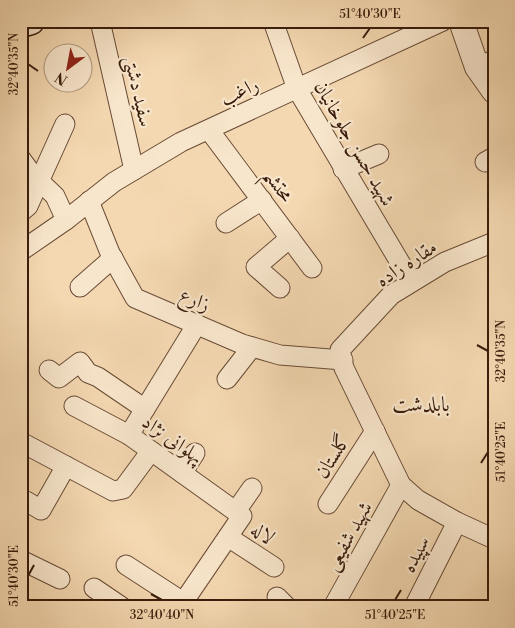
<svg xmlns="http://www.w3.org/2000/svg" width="515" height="628" font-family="'Libre Bodoni',Amiri,serif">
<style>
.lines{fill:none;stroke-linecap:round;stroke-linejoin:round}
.minor-casing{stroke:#684b35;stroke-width:21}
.tertiary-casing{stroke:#684b35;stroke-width:26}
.secondary-casing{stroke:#391c0c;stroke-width:29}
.minor{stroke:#f8e6cc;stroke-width:19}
.tertiary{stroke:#f8e6cc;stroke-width:24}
.secondary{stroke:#f8e6cc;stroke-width:26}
.ticks{fill:none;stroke:#391c0c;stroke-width:2}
.labels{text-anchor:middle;stroke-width:4.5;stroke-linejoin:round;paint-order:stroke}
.street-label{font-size:20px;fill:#391c0c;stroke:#f8e6cc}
.neighbourhood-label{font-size:21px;fill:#391c0c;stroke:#f8e6cc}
.neatline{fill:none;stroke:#391c0c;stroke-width:2}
.ticks-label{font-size:12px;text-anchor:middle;fill:#391c0c}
</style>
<rect width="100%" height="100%" fill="#f4d8b1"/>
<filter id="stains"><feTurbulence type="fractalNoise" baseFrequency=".004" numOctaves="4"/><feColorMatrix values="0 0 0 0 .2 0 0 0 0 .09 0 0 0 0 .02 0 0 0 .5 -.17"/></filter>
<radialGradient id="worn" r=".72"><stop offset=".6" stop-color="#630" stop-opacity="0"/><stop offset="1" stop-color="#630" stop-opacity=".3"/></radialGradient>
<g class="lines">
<g class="minor-casing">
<g id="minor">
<path d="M 100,21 L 134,170"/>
<path d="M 273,21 L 297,89 L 411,281"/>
<path d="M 477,67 L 494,60"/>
<path d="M 209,130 L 312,268"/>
<path d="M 21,159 L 32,174 L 55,196 L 66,220"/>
<path d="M 485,162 L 494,157"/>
<path d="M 343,169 L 379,154"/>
<path d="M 89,201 L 110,253 L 135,298 L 242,344 L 280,355 L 343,360"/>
<path d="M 21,212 L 28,206 L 65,124"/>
<path d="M 226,223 L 262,200"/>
<path d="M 494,242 L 445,262 L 391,295 L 340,350 L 344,368 L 401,485 L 418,500 L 457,522 L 494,539"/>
<path d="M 21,251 L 66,220 L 114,182 L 181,142 L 443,21"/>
<path d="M 80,287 L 113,258"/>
<path d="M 280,288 L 256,267 L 290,238"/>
<path d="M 49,370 L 59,378 L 80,362 L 88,373 L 98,377 L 145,409"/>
<path d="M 227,379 L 252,347"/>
<path d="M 74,406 L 129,435 L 242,516 L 180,607"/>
<path d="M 129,435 L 197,324"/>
<path d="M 21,442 L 113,491 L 123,489 L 151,451"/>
<path d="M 182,473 L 195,453"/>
<path d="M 26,501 L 41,510 L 66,466"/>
<path d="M 328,504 L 375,431"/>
<path d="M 236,511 L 252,488"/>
<path d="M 228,537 L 274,567"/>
<path d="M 21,560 L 60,579"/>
<path d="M 126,565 L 183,602"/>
<path d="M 94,588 L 122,607"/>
<path d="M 277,597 L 287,607"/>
<path d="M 333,607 L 401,485"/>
<path d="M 414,607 L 457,522"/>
</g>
</g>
<g class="tertiary-casing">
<path id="tertiary" d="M 461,21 L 477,67 L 494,91"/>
</g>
<g class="secondary-casing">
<path id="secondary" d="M 21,24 L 31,21"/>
</g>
<use href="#minor" class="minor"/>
<use href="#tertiary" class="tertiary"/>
<use href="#secondary" class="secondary"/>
</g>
<path class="ticks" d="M 363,38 L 370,28M 28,64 L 38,71M 477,345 L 488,351M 481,463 L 488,452M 28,576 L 34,565M 151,594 L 162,600M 395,600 L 401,590"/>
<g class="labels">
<g class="street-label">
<text transform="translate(139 91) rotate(77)" y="7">سفید دشتی</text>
<text transform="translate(239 91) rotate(-25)" y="7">راغب</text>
<text transform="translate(355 143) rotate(60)" y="7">شهید حسن جلوخانیان</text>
<text transform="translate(279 185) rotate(54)" y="7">محتشم</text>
<text transform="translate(406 263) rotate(-33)" y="7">مقاره زاده</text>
<text transform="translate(195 299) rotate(23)" y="7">زارع</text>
<text transform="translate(173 439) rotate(35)" y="7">پهلوانی نژاد</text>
<text transform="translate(332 456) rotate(-58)" y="7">گلستان</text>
<text transform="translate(263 533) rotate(33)" y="7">لاله</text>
<text transform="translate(348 536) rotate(-61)" y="7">شهید شفیعی</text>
<text transform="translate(415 554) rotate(-63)" y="7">سپیده</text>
</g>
<g class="neighbourhood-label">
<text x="421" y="411">بابلدشت</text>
</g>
</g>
<rect width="515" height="628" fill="none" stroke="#f4d8b1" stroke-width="55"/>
<g transform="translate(68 68) rotate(212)"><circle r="24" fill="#f8e6cc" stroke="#ac957f"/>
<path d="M0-4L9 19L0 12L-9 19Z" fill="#8f2418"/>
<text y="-8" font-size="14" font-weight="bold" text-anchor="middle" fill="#391c0c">N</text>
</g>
<rect x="28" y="28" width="460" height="572" class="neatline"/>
<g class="ticks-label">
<text x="370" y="18">51°40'30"E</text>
<text transform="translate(14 64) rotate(-90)" y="4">32°40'35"N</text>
<text transform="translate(501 351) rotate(-90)" y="4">32°40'35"N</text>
<text transform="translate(501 452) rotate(-90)" y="4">51°40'25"E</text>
<text transform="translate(14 576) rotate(-90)" y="4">51°40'30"E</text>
<text x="162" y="619">32°40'40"N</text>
<text x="395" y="619">51°40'25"E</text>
</g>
<rect width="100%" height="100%" filter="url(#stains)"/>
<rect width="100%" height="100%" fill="url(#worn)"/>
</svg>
